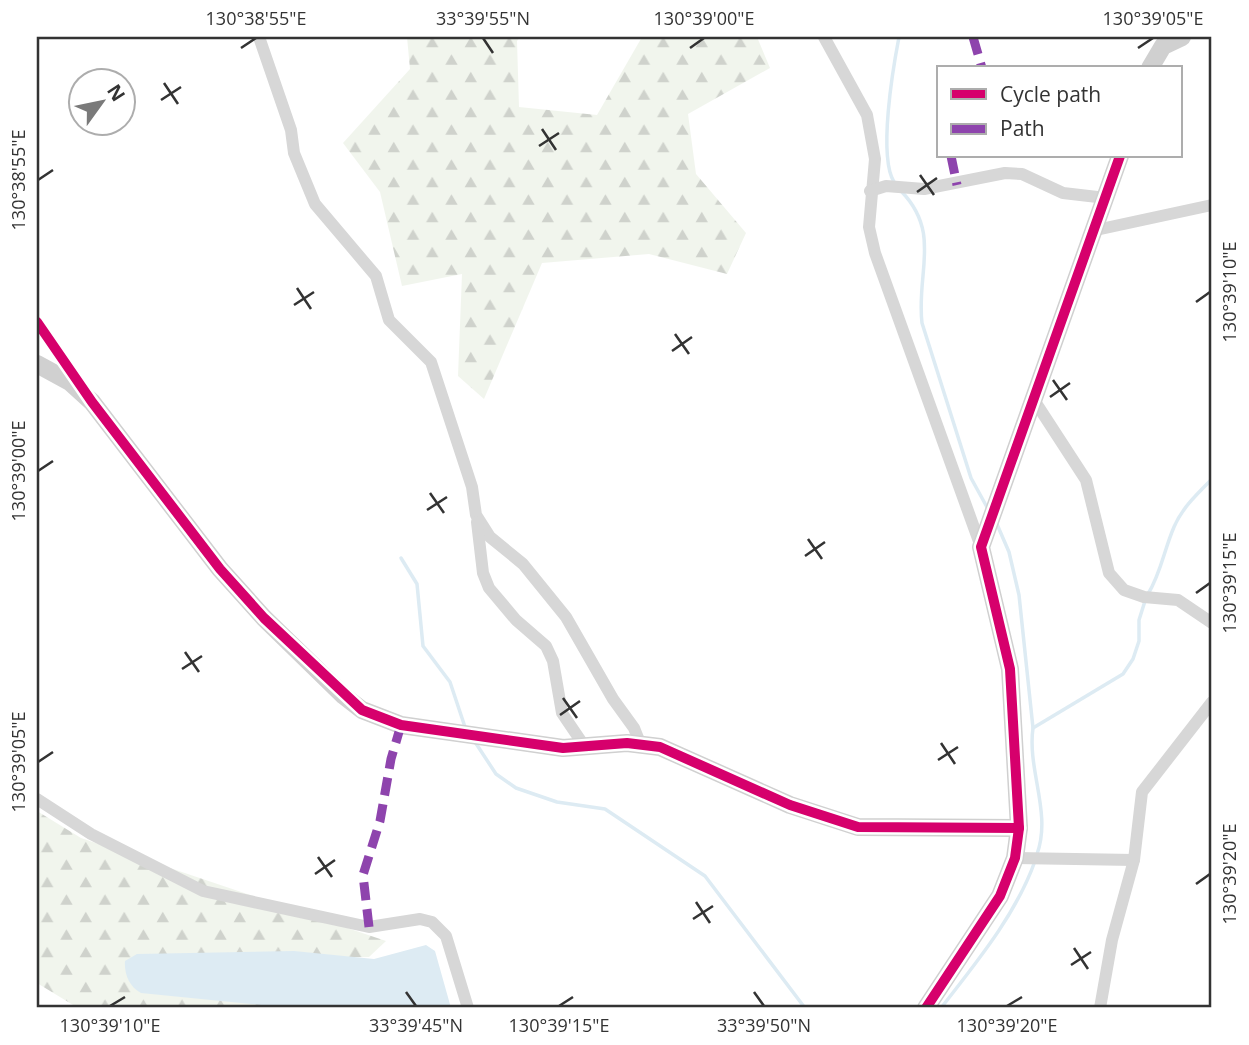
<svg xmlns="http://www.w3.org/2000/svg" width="1249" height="1045" font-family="'Open Sans',sans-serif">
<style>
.forest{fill:url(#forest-firs)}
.water{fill:#ddebf3}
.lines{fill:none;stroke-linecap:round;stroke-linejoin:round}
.stream{stroke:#ddebf3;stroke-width:3.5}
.street{stroke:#d7d7d7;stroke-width:12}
.secondary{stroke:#d0d0d0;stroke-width:18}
.quiet{stroke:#8e44ad;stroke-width:9;stroke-dasharray:18 9;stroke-linecap:butt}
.cycleway-casing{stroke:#fff;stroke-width:15}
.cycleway{stroke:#d6006c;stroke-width:10}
.ticks{fill:none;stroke:#333;stroke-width:2.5}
.neatline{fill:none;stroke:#333;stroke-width:2.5}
.ticks-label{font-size:18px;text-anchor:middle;fill:#333}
</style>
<defs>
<pattern id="forest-firs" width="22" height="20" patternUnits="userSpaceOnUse" patternTransform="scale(1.75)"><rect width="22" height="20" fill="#f1f5ed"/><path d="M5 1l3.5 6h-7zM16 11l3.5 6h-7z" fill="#cfd2cc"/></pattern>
</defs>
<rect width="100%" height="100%" fill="#fff"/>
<g class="forest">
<path d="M 407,37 L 520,37 L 517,41 L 519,107 L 597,115 L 642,37 L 757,37 L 770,68 L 688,114 L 696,174 L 746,233 L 727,274 L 649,254 L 542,263 L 484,399 L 458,376 L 462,274 L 402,286 L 380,192 L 343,143 L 410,69 Z"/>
<path d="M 37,811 L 81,838 L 386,941 L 369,957 L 156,961 L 277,1008 L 78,1008 L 37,983 Z"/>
</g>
<path class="water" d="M 426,945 L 435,951 L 451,1008 L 292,1008 L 141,993 C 129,987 124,973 125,961 L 137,954 L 294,951 L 374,959 Z"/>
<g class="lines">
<g class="stream">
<path d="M 894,182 C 878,156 893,68 899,37"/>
<path d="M 901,191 C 942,233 916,273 922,323 L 971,478 L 988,509"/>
<path d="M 996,522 L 1009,552 L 1019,595 L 1033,728 C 1027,770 1052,813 1037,854"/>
<path d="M 401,558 L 417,584 L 423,646 L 450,682 L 465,727"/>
<path d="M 1148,594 C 1161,573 1164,550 1174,527 C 1182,508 1198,493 1212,479"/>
<path d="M 1033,728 L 1123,674 L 1133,659 L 1139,641 L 1139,620 L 1145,601"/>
<path d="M 475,742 L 496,774 L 516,788 L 557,802 L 605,809 L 705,876 L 805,1008"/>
<path d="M 941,1008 C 975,964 1016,915 1035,861"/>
</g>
<g class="street">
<path d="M 259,37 L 291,130 L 294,153 L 315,204 L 376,276 L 389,320 L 431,362 L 472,487 L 476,515 L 490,537 L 523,564 L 566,617 L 613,699 L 634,728 L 640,743"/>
<path d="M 824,37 L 867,115 L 875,159 L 869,227 L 875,253 L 981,547"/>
<path d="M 870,191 L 886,186 L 924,189 L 1005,173 L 1022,174 L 1063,193 L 1106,198"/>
<path d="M 1096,230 L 1212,205"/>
<path d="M 37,322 L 80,385"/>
<path d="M 1034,400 L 1086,480 L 1109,573 L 1124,590 L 1144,597 L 1178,600 L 1212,623"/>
<path d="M 477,522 L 483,573 L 489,588 L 516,620 L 546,646 L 553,661 L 562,713 L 585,747"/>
<path d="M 37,799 L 91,834 L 203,891 L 369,927 L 420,919 L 432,922 L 446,936 L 468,1008"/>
<path d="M 1015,858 L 1134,860"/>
<path d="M 1100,1008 L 1112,940 L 1134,860 L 1142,792 L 1212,702"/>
</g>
<g class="secondary">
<path d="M 1150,68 L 1163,46 L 1182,37"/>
<path d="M 37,364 L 70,382 L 92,402 L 220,569 L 264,618 L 344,696 L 362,710 L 401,725 L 563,748 L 627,743 L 660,747 L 790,805 L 858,827 L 1019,828"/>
<path d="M 926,1008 L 1000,896 L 1015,858 L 1019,828 L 1010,669 L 981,547 L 1120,156"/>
</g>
<g class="quiet">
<path d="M 973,37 L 982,68"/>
<path d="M 951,156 L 957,185"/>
<path d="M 369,927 L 363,875 L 380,821 L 391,759 L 401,725"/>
</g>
<g class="cycleway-casing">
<g id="cycleway">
<path d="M 37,322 L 92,402 L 220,569 L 264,618 L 362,710 L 401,725 L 563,748 L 627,743 L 660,747 L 790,805 L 858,827 L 1019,828"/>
<path d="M 926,1008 L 1000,896 L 1015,858 L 1019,828 L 1010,669 L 981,547 L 1120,156"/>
</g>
</g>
<use href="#cycleway" class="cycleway"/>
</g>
<path class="ticks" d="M 483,38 L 493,53M 241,48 L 256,38M 690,48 L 704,38M 1138,48 L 1153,38M 164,83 L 178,104M 161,100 L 181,87M 542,129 L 556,150M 539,146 L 559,133M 920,175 L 934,195M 38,180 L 53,170M 917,192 L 937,178M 297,288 L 311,309M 1196,302 L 1210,292M 294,305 L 314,292M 675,334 L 689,354M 672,351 L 692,337M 1053,380 L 1067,400M 1050,397 L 1070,383M 38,471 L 53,461M 430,493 L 444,513M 427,510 L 447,497M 808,539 L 822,559M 805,556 L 825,542M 1196,593 L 1210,583M 185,652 L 199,672M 182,669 L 202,656M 563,698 L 577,718M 560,715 L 580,701M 941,743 L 955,764M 938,760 L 958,747M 38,762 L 53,752M 318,857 L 332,877M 315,874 L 335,860M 1196,884 L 1210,874M 696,902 L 710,923M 693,919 L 713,906M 1074,948 L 1088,969M 1071,965 L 1091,952M 406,992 L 416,1006M 754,992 L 764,1006M 110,1006 L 125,997M 559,1006 L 573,997M 1007,1006 L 1022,997"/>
<rect width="1249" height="1045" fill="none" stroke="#ffffff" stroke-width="77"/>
<rect x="937" y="66" width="245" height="91" fill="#ffffff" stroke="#adadad" stroke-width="2"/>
<rect x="951" y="89" width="35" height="10" fill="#d6006c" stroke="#adadad" stroke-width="2"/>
<text x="1000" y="102" font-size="21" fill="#333333">Cycle path</text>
<rect x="951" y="124" width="35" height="10" fill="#8e44ad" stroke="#adadad" stroke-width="2"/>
<text x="1000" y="136" font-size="21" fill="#333333">Path</text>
<g transform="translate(102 102) rotate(57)"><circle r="33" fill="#ffffff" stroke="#adadad" stroke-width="2"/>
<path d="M0-5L12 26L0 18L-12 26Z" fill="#7a7a7a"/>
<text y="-10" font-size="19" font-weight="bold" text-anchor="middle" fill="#333333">N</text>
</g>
<rect x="38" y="38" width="1172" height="968" class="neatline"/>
<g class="ticks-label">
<text x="256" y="25">130°38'55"E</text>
<text x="483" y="25">33°39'55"N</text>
<text x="704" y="25">130°39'00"E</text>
<text x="1153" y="25">130°39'05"E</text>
<text transform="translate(19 180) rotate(-90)" y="6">130°38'55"E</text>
<text transform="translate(1230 292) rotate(-90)" y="6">130°39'10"E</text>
<text transform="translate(19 471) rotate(-90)" y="6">130°39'00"E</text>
<text transform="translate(1230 583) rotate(-90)" y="6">130°39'15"E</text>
<text transform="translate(19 762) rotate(-90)" y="6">130°39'05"E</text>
<text transform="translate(1230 874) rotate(-90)" y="6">130°39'20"E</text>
<text x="110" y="1032">130°39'10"E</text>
<text x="416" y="1032">33°39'45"N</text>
<text x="559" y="1032">130°39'15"E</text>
<text x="764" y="1032">33°39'50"N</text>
<text x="1007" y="1032">130°39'20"E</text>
</g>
</svg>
